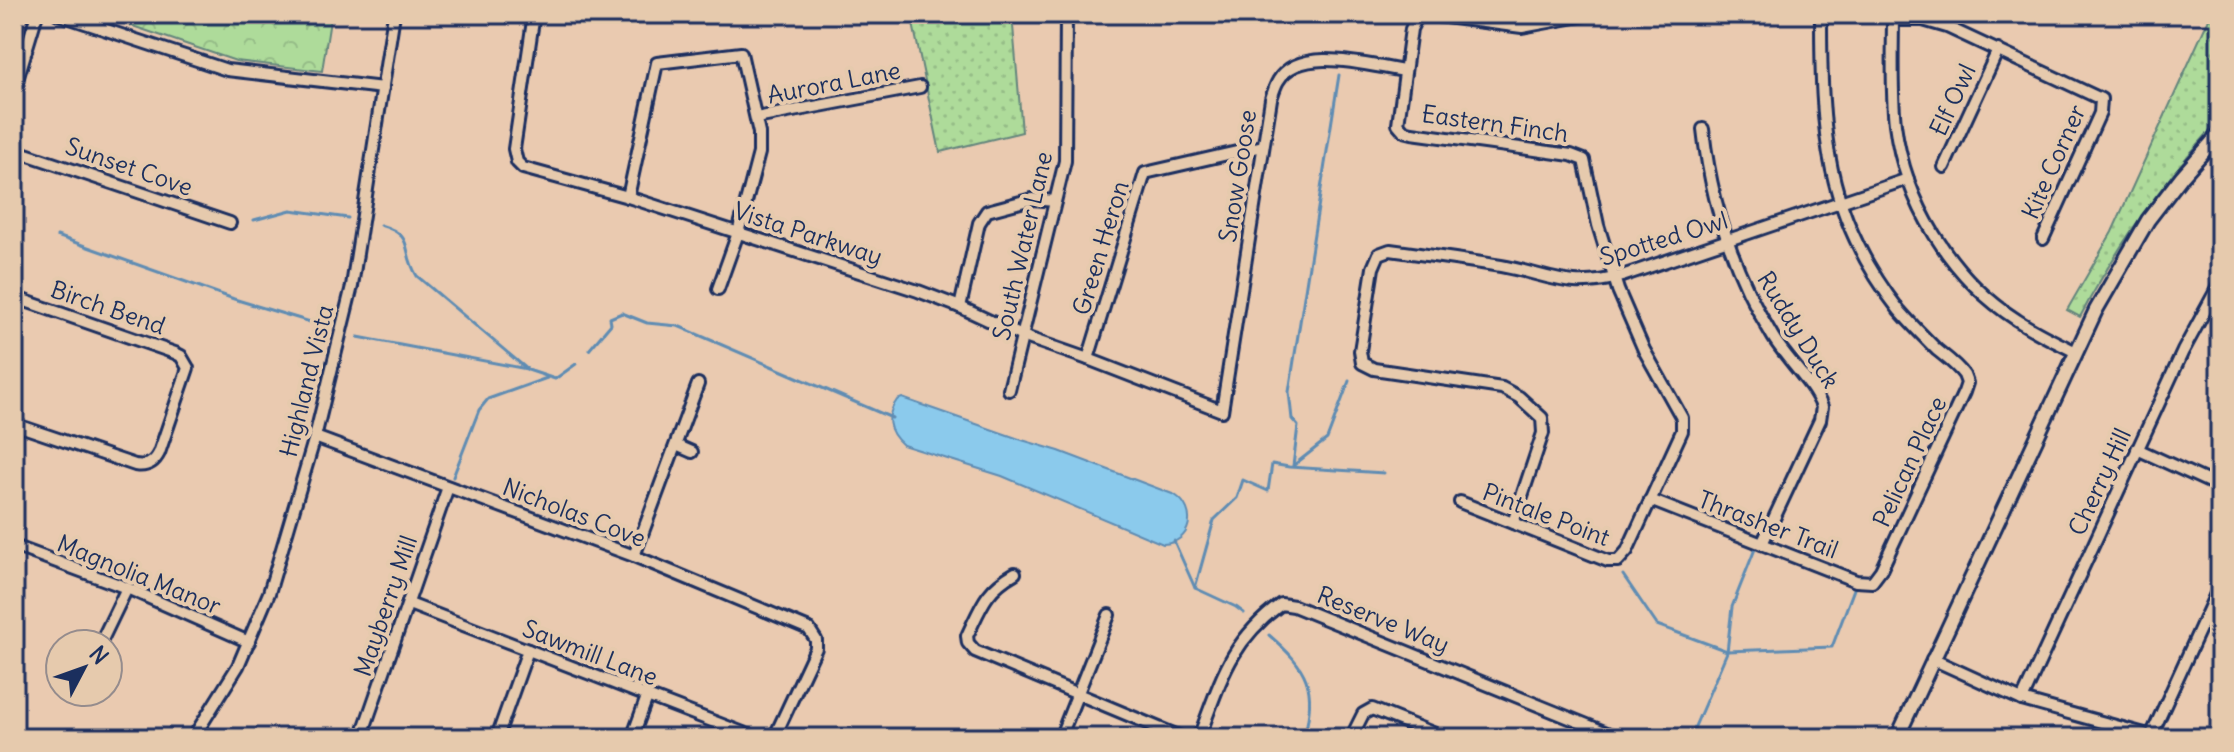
<svg xmlns="http://www.w3.org/2000/svg" width="2234" height="752" font-family="Delius,sans-serif">
<style>
.grass{fill:url(#grass-dots);stroke:#64857c;stroke-width:2}
.forest{fill:url(#forest-crowns);stroke:#64857c;stroke-width:2}
.water{fill:#8bcaec;stroke:#5e8cb3;stroke-width:2}
.lines{fill:none;stroke-linecap:round;stroke-linejoin:round}
.stream{stroke:#5e8cb3;stroke-width:3}
.minor-casing{stroke:#1b2f5e;stroke-width:16}
.major-casing{stroke:#1b2f5e;stroke-width:18}
.minor{stroke:#e6caad;stroke-width:10}
.major{stroke:#e6caad;stroke-width:12}
.labels{text-anchor:middle;stroke-width:8;stroke-linejoin:round;paint-order:stroke}
.street-label{font-size:24px;fill:#1b2f5e;stroke:#e6caad}
</style>
<defs>
<pattern id="grass-dots" width="8" height="8" patternUnits="userSpaceOnUse" patternTransform="scale(2)"><rect width="8" height="8" fill="#aedb9a"/><path d="M2 2h.1M6 6h.1" fill="none" stroke="#95bc87" stroke-width="1.8" stroke-linecap="round"/></pattern>
<pattern id="forest-crowns" width="20" height="18" patternUnits="userSpaceOnUse" patternTransform="scale(2)"><rect width="20" height="18" fill="#aedb9a"/><path d="M2 6a3 3 0 1 1 6 0M12 15a3 3 0 1 1 6 0" fill="none" stroke="#95bc87"/></pattern>
</defs>
<rect width="100%" height="100%" fill="#eacab0"/>
<filter id="ink" filterUnits="userSpaceOnUse"><feTurbulence type="fractalNoise" baseFrequency=".0125" numOctaves="2"/><feDisplacementMap in="SourceGraphic" scale="16" xChannelSelector="R" yChannelSelector="G"/><feConvolveMatrix kernelMatrix="1 2 1 2 8 2 1 2 1" color-interpolation-filters="sRGB"/></filter>
<g filter="url(#ink)">
<g class="grass">
<path d="M 911,14 L 1012,14 L 1022,132 L 940,152 Z"/>
<path d="M 2211,14 L 2220,14 L 2220,120 C 2164,179 2118,245 2080,317 L 2067,310 L 2112,232 Z"/>
</g>
<path class="forest" d="M 97,14 L 331,14 L 322,71 L 236,61 Z"/>
<path class="water" d="M 902,398 L 1022,440 L 1059,451 L 1175,495 C 1198,510 1192,543 1163,544 L 1002,476 L 903,445 C 887,431 885,417 897,400 Z"/>
<g class="lines">
<g class="stream">
<path d="M 254,220 L 291,210 L 348,218"/>
<path d="M 380,225 C 417,236 400,249 417,276 L 528,370 L 555,379 L 576,364"/>
<path d="M 57,236 L 234,299 L 327,327"/>
<path d="M 358,337 L 527,369"/>
<path d="M 589,350 L 611,324 L 610,318 L 622,313 L 647,323 L 678,326 L 892,418"/>
<path d="M 1294,465 L 1327,439 L 1349,381"/>
<path d="M 1293,466 L 1298,426 L 1292,419 L 1289,392 L 1339,75"/>
<path d="M 453,477 L 479,410 L 488,399 L 547,378"/>
<path d="M 1174,541 L 1195,588"/>
<path d="M 1623,575 L 1657,625 L 1727,651 L 1832,647 L 1854,589"/>
<path d="M 1244,613 L 1236,607 L 1195,588 L 1214,520 L 1237,498 L 1243,480 L 1268,491 L 1272,464 L 1289,467 L 1384,473"/>
<path d="M 1269,635 C 1308,669 1317,686 1304,738"/>
<path d="M 1690,738 L 1727,652 L 1732,607 L 1755,549"/>
</g>
<g class="minor-casing">
<g id="minor">
<path d="M 58,14 L 227,70 L 383,88"/>
<path d="M 534,14 L 514,149 L 517,162 L 523,168 L 628,197 L 918,291 L 960,307 L 1022,336 L 1088,359 L 1222,411 L 1271,99 C 1273,93 1275,86 1278,81 C 1299,44 1370,66 1404,71"/>
<path d="M 1893,14 C 1893,50 1891,88 1895,124 C 1905,202 1950,277 2017,320 C 2036,333 2056,342 2076,352"/>
<path d="M 1893,20 L 1923,20 L 1947,27 L 2101,99 L 2100,113 L 2043,239"/>
<path d="M 14,90 L 37,14"/>
<path d="M 756,118 L 920,87"/>
<path d="M 1703,129 C 1711,203 1734,273 1773,337 C 1787,360 1813,383 1822,407 L 1820,420 L 1762,544"/>
<path d="M 14,150 L 230,223"/>
<path d="M 1944,167 L 1998,50"/>
<path d="M 628,197 L 657,63 L 741,53 L 759,133 L 759,153 L 738,233 L 718,289"/>
<path d="M 14,297 L 175,353 L 181,356 L 188,368 L 159,453 C 154,463 147,467 135,465 L 14,424"/>
<path d="M 960,307 L 979,223 L 987,211 L 1032,199 L 1055,201"/>
<path d="M 1088,359 L 1145,173 L 1263,146"/>
<path d="M 1009,390 L 1065,161 L 1066,14"/>
<path d="M 315,437 L 634,556 L 809,629 L 816,640 L 816,648 L 774,738"/>
<path d="M 676,445 L 692,452"/>
<path d="M 2137,449 L 2220,487"/>
<path d="M 1650,500 L 1856,581 L 1872,582 L 1881,570 L 1964,392 L 1967,383 L 1964,375 C 1957,365 1947,358 1937,350 C 1924,337 1911,324 1899,310 C 1824,214 1821,130 1821,14"/>
<path d="M 1460,502 L 1608,561 L 1618,561 L 1627,551 L 1682,431 L 1682,418 L 1644,350 L 1618,290 L 1598,225 L 1584,160 L 1571,155 L 1412,133 L 1404,131 L 1398,124 L 1411,29 L 1417,17 L 1430,15 L 1522,27 L 1592,14"/>
<path d="M 1513,523 L 1543,433 L 1542,418 L 1519,397 L 1502,388 L 1374,369 L 1362,363 L 1360,351 L 1373,268 L 1379,254 L 1390,250 C 1427,255 1464,260 1501,266 C 1551,275 1567,291 1622,276 L 1908,179"/>
<path d="M 14,546 L 127,588 L 249,642"/>
<path d="M 634,556 L 698,384"/>
<path d="M 1015,573 C 985,590 981,607 967,636 L 968,643 L 975,651 L 1183,738"/>
<path d="M 409,604 L 756,738"/>
<path d="M 100,644 L 127,588"/>
<path d="M 1932,659 L 2022,700 L 2159,738"/>
<path d="M 2022,700 L 2183,351 L 2220,283"/>
<path d="M 2151,736 L 2220,585"/>
<path d="M 497,737 L 528,650"/>
<path d="M 193,738 L 238,666 L 269,593 L 315,437 L 352,286 L 394,14"/>
<path d="M 361,738 L 448,487"/>
<path d="M 632,738 L 647,697"/>
<path d="M 1060,738 L 1109,615"/>
<path d="M 1195,738 L 1201,732 C 1222,677 1231,641 1281,604 L 1294,606 L 1619,738"/>
<path d="M 1351,738 L 1363,714 L 1372,709 L 1445,738"/>
</g>
</g>
<g class="major-casing">
<path id="major" d="M 1897,738 L 2096,310 L 2148,220 L 2182,176 L 2220,133"/>
</g>
<use href="#minor" class="minor"/>
<use href="#major" class="major"/>
</g>
</g>
<g class="labels">
<g class="street-label">
<text transform="translate(834 83) rotate(-11)" y="8">Aurora Lane</text>
<text transform="translate(1953 100) rotate(-65)" y="8">Elf Owl</text>
<text transform="translate(1495 124) rotate(8)" y="8">Eastern Finch</text>
<text transform="translate(2054 162) rotate(-66)" y="8">Kite Corner</text>
<text transform="translate(129 167) rotate(19)" y="8">Sunset Cove</text>
<text transform="translate(1238 176) rotate(-81)" y="8">Snow Goose</text>
<text transform="translate(808 234) rotate(18)" y="8">Vista Parkway</text>
<text transform="translate(1664 239) rotate(-17)" y="8">Spotted Owl</text>
<text transform="translate(1023 246) rotate(-77)" y="8">South Water Lane</text>
<text transform="translate(1101 248) rotate(-73)" y="8">Green Heron</text>
<text transform="translate(108 308) rotate(19)" y="8">Birch Bend</text>
<text transform="translate(1798 330) rotate(58)" y="8">Ruddy Duck</text>
<text transform="translate(307 381) rotate(-76)" y="8">Highland Vista</text>
<text transform="translate(1910 462) rotate(-65)" y="8">Pelican Place</text>
<text transform="translate(2100 482) rotate(-65)" y="8">Cherry Hill</text>
<text transform="translate(574 513) rotate(21)" y="8">Nicholas Cove</text>
<text transform="translate(1546 515) rotate(21)" y="8">Pintale Point</text>
<text transform="translate(1768 525) rotate(21)" y="8">Thrasher Trail</text>
<text transform="translate(139 575) rotate(22)" y="8">Magnolia Manor</text>
<text transform="translate(386 606) rotate(-71)" y="8">Mayberry Mill</text>
<text transform="translate(1383 620) rotate(22)" y="8">Reserve Way</text>
<text transform="translate(590 653) rotate(21)" y="8">Sawmill Lane</text>
</g>
</g>
<rect width="2234" height="752" fill="none" stroke="#e6caad" stroke-width="48"/>
<rect x="24" y="24" width="2186" height="704" fill="none" stroke="#1b2f5e" stroke-width="3" filter="url(#ink)"/>
<g transform="translate(84 668) rotate(49)"><circle r="38" fill="#e6caad" stroke="#958c8d" stroke-width="2"/>
<path d="M0-6L14 30L0 20L-14 30Z" fill="#1b2f5e"/>
<text y="-12" font-size="22" font-weight="bold" text-anchor="middle" fill="#1b2f5e">N</text>
</g>
</svg>
